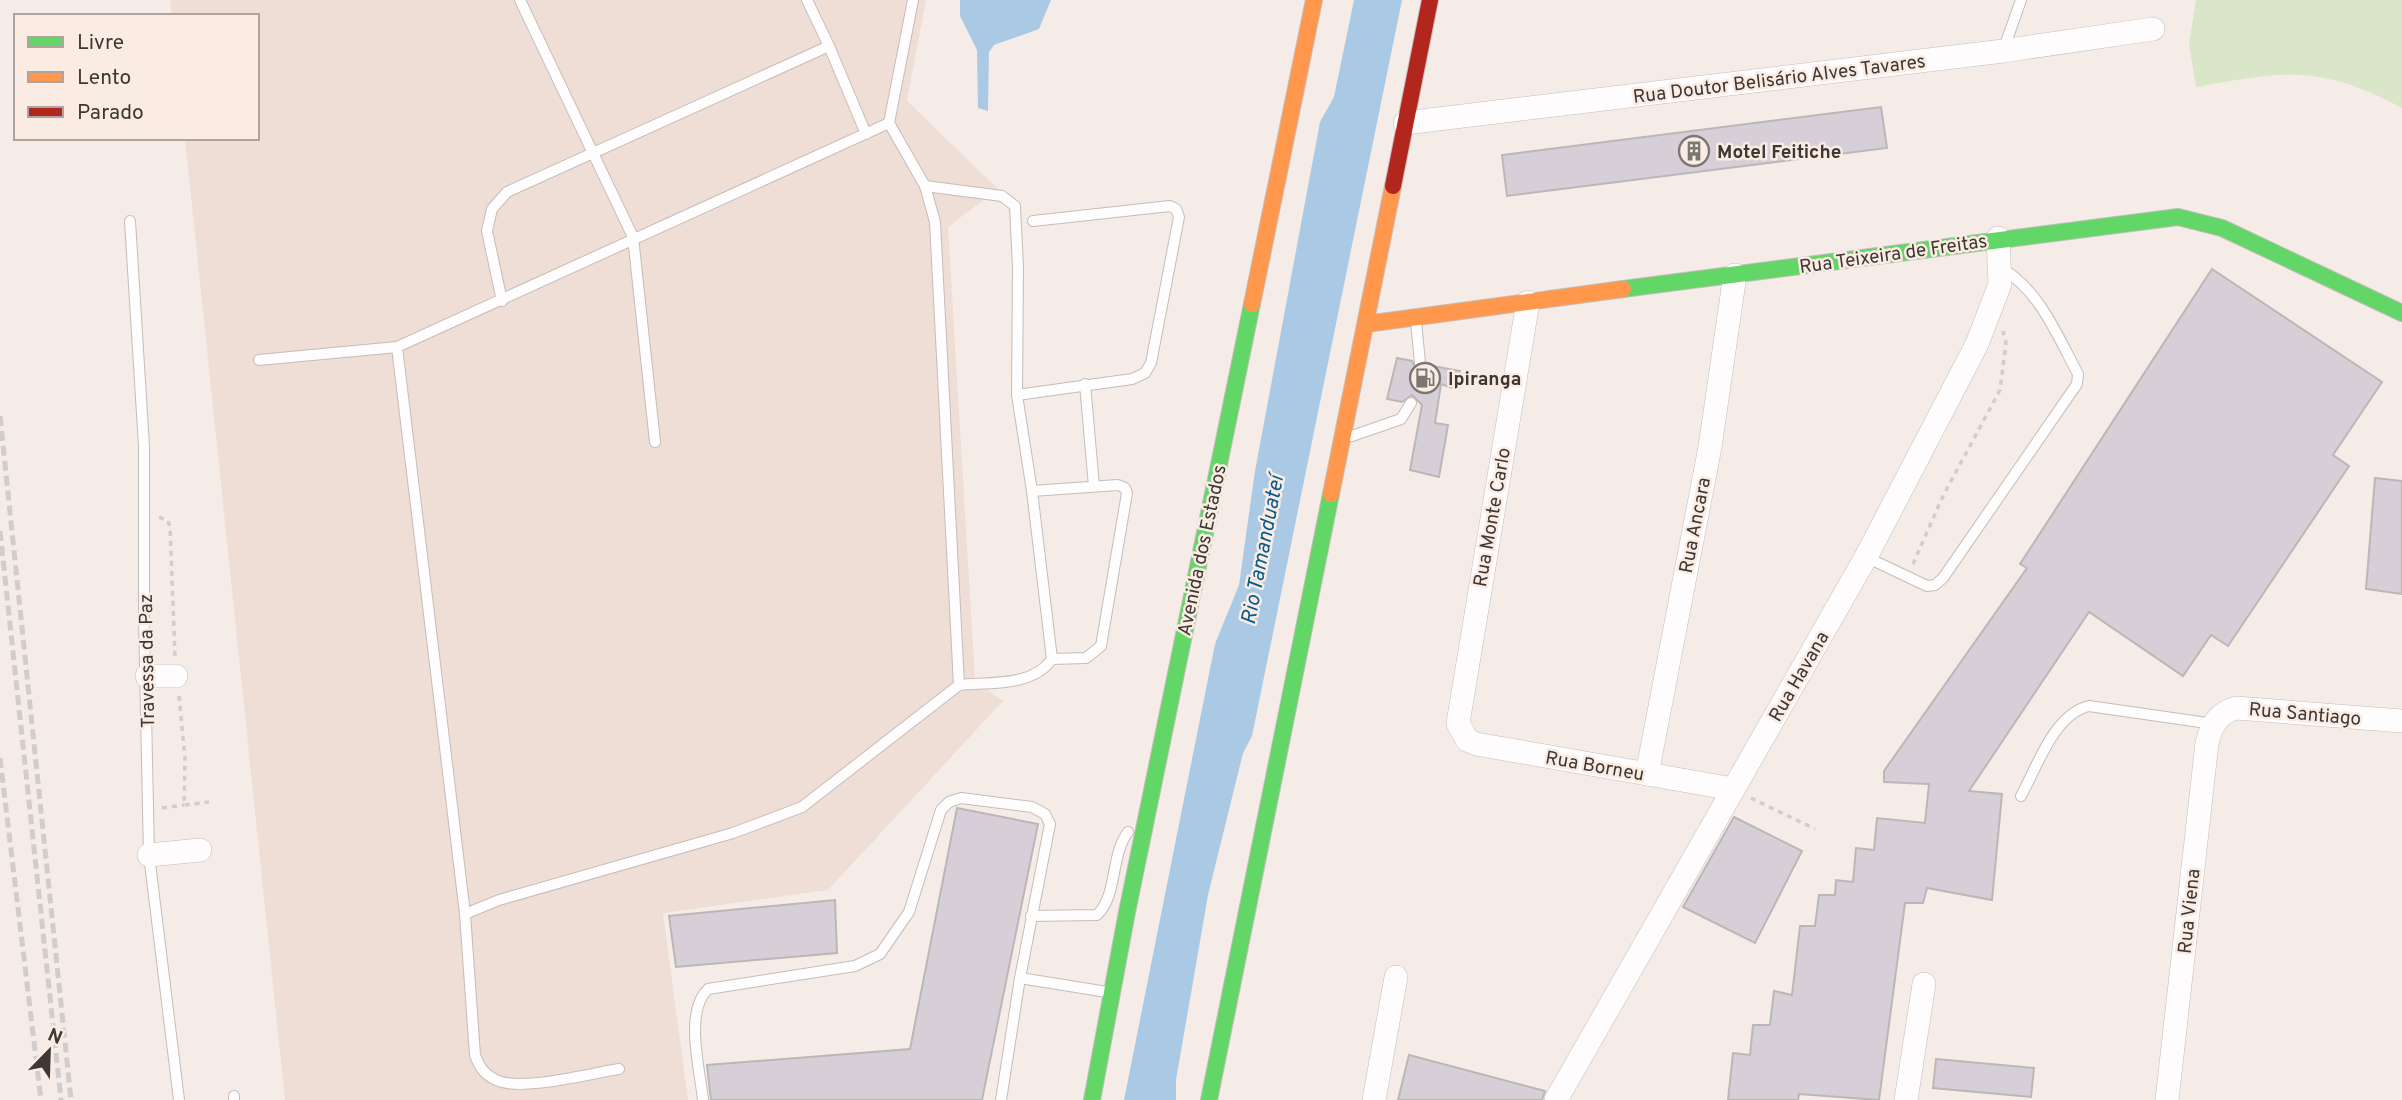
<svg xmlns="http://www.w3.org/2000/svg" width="2402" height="1100" font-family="Overpass,sans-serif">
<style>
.built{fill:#efded6}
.green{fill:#dae6c8}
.water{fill:#a9c9e4}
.building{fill:#d6cfd7;stroke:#bbb7b7;stroke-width:2}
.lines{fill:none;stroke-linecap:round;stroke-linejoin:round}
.lane-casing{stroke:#c4bdba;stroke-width:12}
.street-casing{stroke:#c4bdba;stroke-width:24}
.fast-casing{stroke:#c4bdba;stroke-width:18}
.slow-casing{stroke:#c4bdba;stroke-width:18}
.jam-casing{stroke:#c4bdba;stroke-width:18}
.path{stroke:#d1cdcc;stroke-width:3.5;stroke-dasharray:5 5;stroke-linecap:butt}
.lane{stroke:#fefcfc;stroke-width:10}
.street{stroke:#fefcfc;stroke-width:23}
.fast{stroke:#63d668;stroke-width:16}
.slow{stroke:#ff974d;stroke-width:16}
.jam{stroke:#b3261e;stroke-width:16}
.rail{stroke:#d0cdcc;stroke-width:5;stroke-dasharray:10 5;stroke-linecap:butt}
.labels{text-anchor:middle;stroke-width:5;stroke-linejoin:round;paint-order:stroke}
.street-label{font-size:19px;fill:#3d3834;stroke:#faebe3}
.poi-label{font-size:19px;font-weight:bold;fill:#3d3834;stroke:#faebe3;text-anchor:start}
.water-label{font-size:21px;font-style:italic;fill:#065c8e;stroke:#faebe3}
</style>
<rect width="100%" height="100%" fill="#f5ece8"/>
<path class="built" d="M 170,0 L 926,0 L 907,101 L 998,189 L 948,227 L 975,681 L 1003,701 L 828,890 L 663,913 L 688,1100 L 285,1100 L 185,138 L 257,138 L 257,16 L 172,16 Z"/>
<path class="green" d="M 2196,0 L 2402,0 L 2402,108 C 2321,64 2283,71 2196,87 L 2189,44 Z"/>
<g class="water">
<path d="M 960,0 L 1051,0 L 1039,29 L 994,45 L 989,52 L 988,111 L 978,108 L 977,50 L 960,16 Z"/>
<path d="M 1354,0 L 1402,0 L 1252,736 L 1243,753 L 1208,895 L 1176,1080 L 1176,1100 L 1124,1100 L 1215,644 L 1239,585 L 1255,471 L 1320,122 L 1334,97 Z"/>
</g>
<g class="building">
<path d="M 1881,107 L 1887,148 L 1507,196 L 1502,155 Z"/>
<path d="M 2212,269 L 2382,382 L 2333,455 L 2349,466 L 2228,646 L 2211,635 L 2183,676 L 2089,612 L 1969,791 L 2002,794 L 1992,900 L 1927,888 L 1923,903 L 1905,903 L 1879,1100 L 1799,1094 L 1798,1100 L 1728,1100 L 1733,1053 L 1750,1055 L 1753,1025 L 1770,1025 L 1774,991 L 1792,995 L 1800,926 L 1815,926 L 1819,895 L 1835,895 L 1836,880 L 1853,882 L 1856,848 L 1874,850 L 1877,818 L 1925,823 L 1929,784 L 1884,782 L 1884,771 L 2027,568 L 2020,564 Z"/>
<path d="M 1397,358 L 1412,361 L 1417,370 L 1424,370 L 1428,365 L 1460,371 L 1455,389 L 1441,384 L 1435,423 L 1448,425 L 1439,477 L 1410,470 L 1422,405 L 1412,395 L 1402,402 L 1387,399 Z"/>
<path d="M 2375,478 L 2402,481 L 2402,594 L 2366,589 Z"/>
<path d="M 957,808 L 1038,824 L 982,1100 L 711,1100 L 707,1065 L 910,1049 Z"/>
<path d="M 1734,817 L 1802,851 L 1755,943 L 1683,907 Z"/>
<path d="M 835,900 L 837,953 L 676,967 L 669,916 Z"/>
<path d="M 1409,1055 L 1545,1091 L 1542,1100 L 1398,1100 Z"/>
<path d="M 1936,1059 L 2034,1068 L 2031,1097 L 1933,1088 Z"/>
</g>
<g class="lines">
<g class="lane-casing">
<g id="lane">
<path d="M 520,0 L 633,237 L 655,442"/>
<path d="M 807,0 L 829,46"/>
<path d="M 2003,51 L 2021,0"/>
<path d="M 925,186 L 1002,196 L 1015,206 L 1018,267 L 1017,395 L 1032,491 L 1052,659 C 1033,687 989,682 959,685"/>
<path d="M 130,221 L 144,446 L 144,618 L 149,855 L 179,1100"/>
<path d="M 502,301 L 487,231 L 492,209 L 507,192 L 829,46 L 866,134"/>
<path d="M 1416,321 L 1420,363"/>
<path d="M 397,347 L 465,914"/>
<path d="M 259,360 L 397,347 L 889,123"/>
<path d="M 1085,384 L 1094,486"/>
<path d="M 1017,395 L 1132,379 L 1145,373 L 1151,363 L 1179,217 L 1176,209 L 1170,206 L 1033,221"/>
<path d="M 1352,436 L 1401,419 L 1411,403"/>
<path d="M 1032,491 L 1118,485 L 1125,488 L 1127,493 L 1101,646 L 1086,658 L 1052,659"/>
<path d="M 1866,557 L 1927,586 L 1935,585 L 1943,578 L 2077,384 L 2078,374 C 2058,337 2039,289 2001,268"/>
<path d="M 2021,796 C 2037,767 2054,714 2089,706 L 2214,724"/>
<path d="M 1031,916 L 1097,915 C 1118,895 1110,856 1128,832"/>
<path d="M 1020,978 L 1107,992"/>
<path d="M 619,1069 C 591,1073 518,1093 494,1079 C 483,1073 479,1066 475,1055 L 465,914 L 499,900 L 733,833 L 802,807 L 959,685 L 935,222 L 925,186 L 889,123 L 913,0"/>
<path d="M 234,1096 L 234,1100"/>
<path d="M 703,1100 C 700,1069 684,1012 708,989 L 855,966 L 880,954 L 909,912 L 941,810 L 949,802 L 961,798 L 1032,807 L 1045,814 L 1050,824 L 1020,978 L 1001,1100"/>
</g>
</g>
<g class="street-casing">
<g id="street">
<path d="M 1405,123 L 2003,51 L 2153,29"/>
<path d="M 1528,302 L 1458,723 L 1467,740 L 1476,744 L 1733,789"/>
<path d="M 147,676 L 176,676"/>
<path d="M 1647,774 L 1710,447 L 1735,275"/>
<path d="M 149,855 L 200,850"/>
<path d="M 1374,1100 L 1396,977"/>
<path d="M 1556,1100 L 1866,557 L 1977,344 L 2000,284 L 1998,238"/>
<path d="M 1906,1100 L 1924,984"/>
<path d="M 2167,1100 L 2207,743 C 2211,726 2218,713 2236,708 L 2402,721"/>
</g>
</g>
<g class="fast-casing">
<g id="fast">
<path d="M 1623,289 L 2178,217 L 2222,228 L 2402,313"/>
<path d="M 1092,1100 L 1127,912 L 1252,304"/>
<path d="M 1209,1100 L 1331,494"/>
</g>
</g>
<g class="slow-casing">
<g id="slow">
<path d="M 1252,304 L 1314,0"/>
<path d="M 1366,324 L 1623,289"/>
<path d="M 1331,494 L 1393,186"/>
</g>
</g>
<g class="jam-casing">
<path id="jam" d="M 1393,186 L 1430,0"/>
</g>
<g class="path">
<path d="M 159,517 L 168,521 L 170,527 L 175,657"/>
<path d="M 1913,564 L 1943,496 L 2000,390 L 2006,343 L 2003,331"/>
<path d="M 179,696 L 185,758 L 184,805 L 209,802"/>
<path d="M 1751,798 L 1815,829"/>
<path d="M 162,808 L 184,805"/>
</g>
<use href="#lane" class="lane"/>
<use href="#street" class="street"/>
<use href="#fast" class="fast"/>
<use href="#slow" class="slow"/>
<use href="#jam" class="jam"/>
<g class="rail">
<path d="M 0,416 L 71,1100"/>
<path d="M 0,531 L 61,1100"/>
<path d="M 0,758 L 41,1100"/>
</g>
</g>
<defs>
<g id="building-ring" transform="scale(1.575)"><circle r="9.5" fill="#faebe3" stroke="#7d7773" stroke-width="1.5"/><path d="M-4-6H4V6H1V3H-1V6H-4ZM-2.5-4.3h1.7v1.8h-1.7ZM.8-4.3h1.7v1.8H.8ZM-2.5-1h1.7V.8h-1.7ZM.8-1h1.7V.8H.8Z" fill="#7d7773"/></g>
<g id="fuel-ring" transform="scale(1.575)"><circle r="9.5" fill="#faebe3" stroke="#7d7773" stroke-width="1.5"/><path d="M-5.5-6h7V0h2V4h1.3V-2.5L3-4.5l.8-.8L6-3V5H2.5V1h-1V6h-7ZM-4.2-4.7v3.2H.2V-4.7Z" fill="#7d7773"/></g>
</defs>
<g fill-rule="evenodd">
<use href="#building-ring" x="1694" y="151"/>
<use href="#fuel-ring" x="1425" y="378"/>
</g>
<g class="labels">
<g class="street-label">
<text transform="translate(1779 78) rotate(-7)" y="7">Rua Doutor Belisário Alves Tavares</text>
<text transform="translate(1893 253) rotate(-8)" y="7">Rua Teixeira de Freitas</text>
<text transform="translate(1491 517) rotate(-80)" y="7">Rua Monte Carlo</text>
<text transform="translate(1694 525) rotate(-79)" y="7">Rua Ancara</text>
<text transform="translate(1201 550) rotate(-78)" y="7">Avenida dos Estados</text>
<text transform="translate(146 661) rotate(-91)" y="7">Travessa da Paz</text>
<text transform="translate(1798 676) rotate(-60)" y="7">Rua Havana</text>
<text transform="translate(2305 713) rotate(5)" y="7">Rua Santiago</text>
<text transform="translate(1595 765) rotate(10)" y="7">Rua Borneu</text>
<text transform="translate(2188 911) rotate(-84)" y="7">Rua Viena</text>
</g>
<g class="poi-label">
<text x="1717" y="158">Motel Feitiche</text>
<text x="1448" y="385">Ipiranga</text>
</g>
<g class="water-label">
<text transform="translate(1262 550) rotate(-79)" y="7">Rio Tamanduateí</text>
</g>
</g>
<rect x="14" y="14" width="245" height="126" fill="#faebe3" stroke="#aea39d" stroke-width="2"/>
<rect x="28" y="37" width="35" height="10" fill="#63d668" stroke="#aea39d" stroke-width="2"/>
<text x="77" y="49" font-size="21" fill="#3d3834">Livre</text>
<rect x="28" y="72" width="35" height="10" fill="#ff974d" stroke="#aea39d" stroke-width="2"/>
<text x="77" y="84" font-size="21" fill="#3d3834">Lento</text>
<rect x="28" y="107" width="35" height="10" fill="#b3261e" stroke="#aea39d" stroke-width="2"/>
<text x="77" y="119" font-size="21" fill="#3d3834">Parado</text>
<g transform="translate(49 1051) rotate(23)" stroke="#faebe3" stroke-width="5" paint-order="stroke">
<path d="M0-5L12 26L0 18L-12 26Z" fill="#3d3834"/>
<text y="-10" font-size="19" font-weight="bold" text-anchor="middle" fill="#3d3834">N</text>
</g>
</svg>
